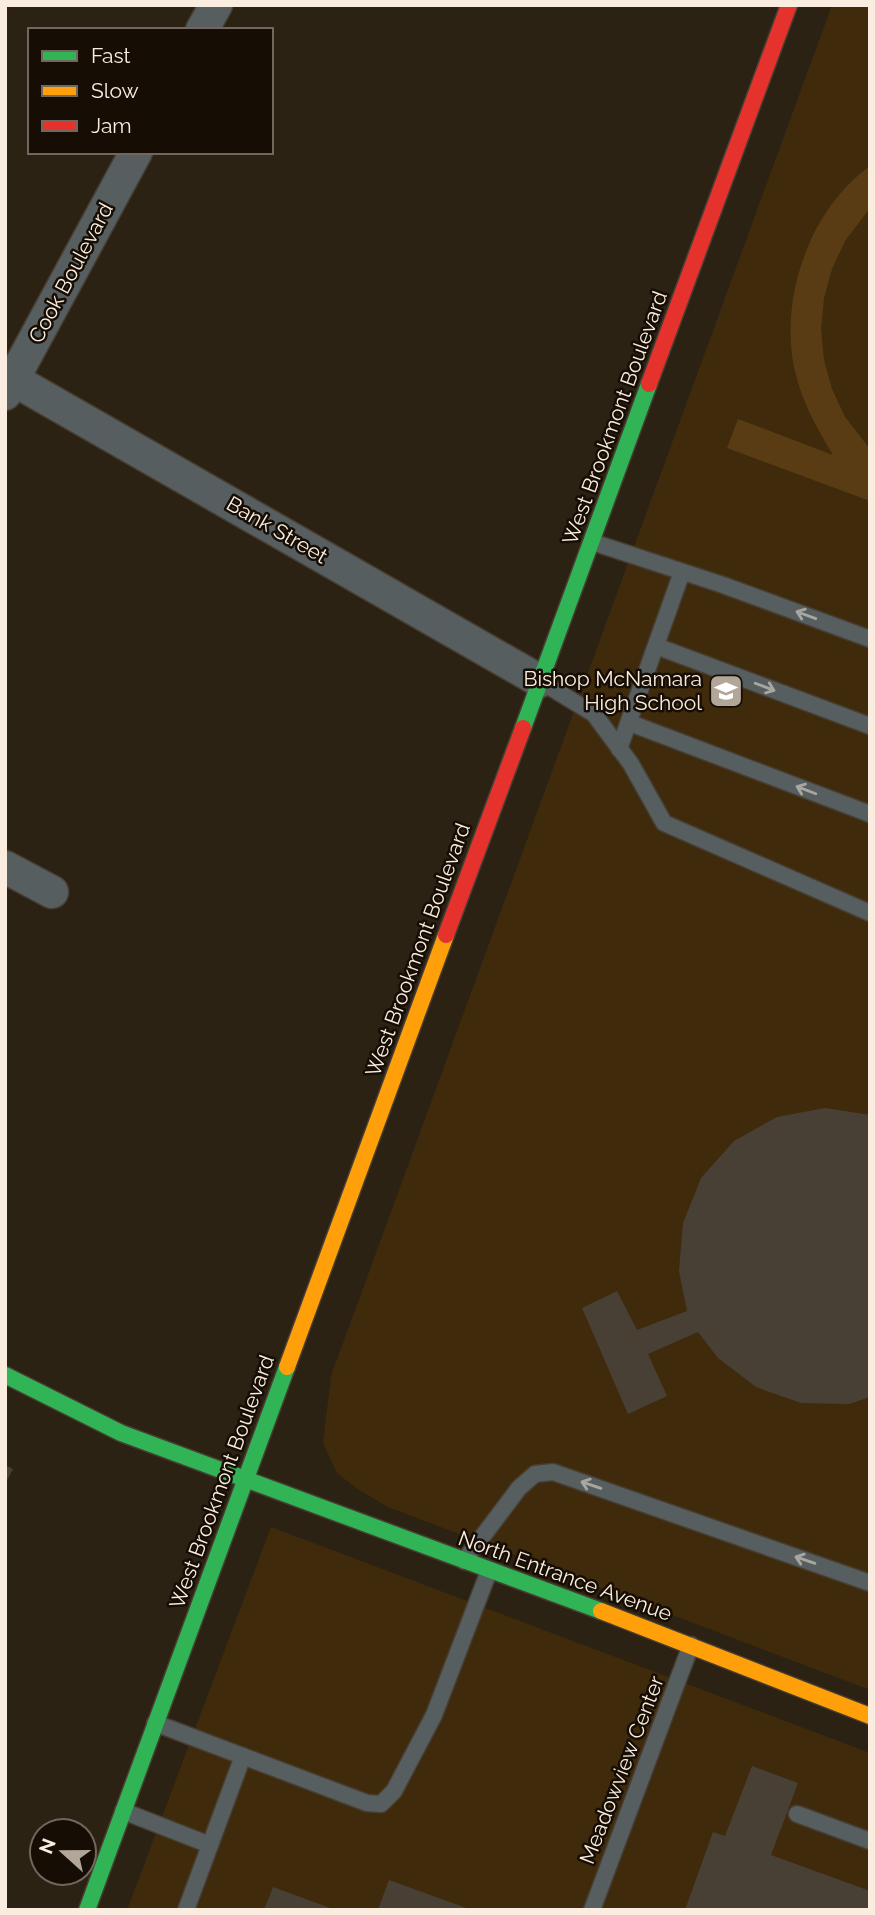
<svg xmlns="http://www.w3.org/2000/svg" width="875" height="1915" font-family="Raleway,sans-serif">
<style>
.built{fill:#402a0c}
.green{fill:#5a3c14}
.building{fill:#494035}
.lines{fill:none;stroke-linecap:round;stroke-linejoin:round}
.lane-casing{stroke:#463e32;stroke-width:19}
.street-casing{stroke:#463e32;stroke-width:35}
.fast-casing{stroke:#463e32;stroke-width:19}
.slow-casing{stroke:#463e32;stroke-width:19}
.jam-casing{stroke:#463e32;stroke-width:19}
.lane{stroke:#575e60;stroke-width:16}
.street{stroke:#575e60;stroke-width:32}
.fast{stroke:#30b455;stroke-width:16}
.slow{stroke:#ff9f0a;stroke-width:16}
.jam{stroke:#e5322d;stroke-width:16}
.oneway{stroke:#a8a6a0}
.labels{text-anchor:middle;stroke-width:5;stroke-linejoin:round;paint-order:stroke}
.street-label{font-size:21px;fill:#faeddf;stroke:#160e05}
.poi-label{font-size:21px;fill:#faeddf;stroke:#160e05;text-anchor:end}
</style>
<rect width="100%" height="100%" fill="#2b2214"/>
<g class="built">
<path d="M 832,5 L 870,5 L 870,1690 L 388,1507 L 356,1488 L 337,1473 L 323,1443 L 331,1376 Z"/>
<path d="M 271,1527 L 870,1753 L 870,1910 L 127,1910 Z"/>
</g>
<path class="green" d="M 870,166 L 870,208 L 845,241 L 832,269 L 824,298 L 821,329 L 824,360 L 832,389 L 845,417 L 870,449 L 870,501 L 727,448 L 738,419 L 833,455 C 816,427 801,400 794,367 C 780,296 810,209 870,166 Z"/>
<g class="building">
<path d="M 825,1108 L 870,1115 L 870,1397 L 849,1404 L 801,1403 L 756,1387 L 718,1358 L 698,1332 L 648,1354 L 667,1396 L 628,1414 L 582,1308 L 617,1291 L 637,1330 L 687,1311 L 679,1271 L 683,1223 L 701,1178 L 734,1141 L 777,1117 Z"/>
<path d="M 5,1465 L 13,1469 L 5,1484 Z"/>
<path d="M 752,1766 L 798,1783 L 771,1855 L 870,1891 L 870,1910 L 685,1910 L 713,1832 L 725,1836 Z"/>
<path d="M 389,1880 L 469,1909 L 469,1910 L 378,1910 Z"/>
<path d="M 273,1887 L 333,1909 L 333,1910 L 264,1910 Z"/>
</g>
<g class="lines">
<g class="lane-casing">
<g id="lane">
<path d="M 592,542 L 723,585 L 870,639"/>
<path d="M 656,646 L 870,726"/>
<path d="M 540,681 L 594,714 L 631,764 L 664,823 L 870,913"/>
<path d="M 630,723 L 870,814"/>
<path d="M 619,749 L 682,572"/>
<path d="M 464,1561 L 519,1488 L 535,1474 L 553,1472 L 870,1583"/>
<path d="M 155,1723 L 367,1803 L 381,1804 L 394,1791 L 434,1715 L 489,1571"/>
<path d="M 123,1811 L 210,1845"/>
<path d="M 797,1814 L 870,1841"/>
<path d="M 186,1910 L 243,1756"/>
<path d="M 592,1910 L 691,1645"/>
</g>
</g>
<g class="street-casing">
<g id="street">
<path d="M 202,30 L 216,5"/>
<path d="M 14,380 L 540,681"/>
<path d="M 5,394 L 136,152"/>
<path d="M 5,867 L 52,892"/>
</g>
</g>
<g class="fast-casing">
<g id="fast">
<path d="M 523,728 L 649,384"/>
<path d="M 5,1375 L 121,1433 L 601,1611"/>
<path d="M 87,1910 L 287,1367"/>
</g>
</g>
<g class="slow-casing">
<g id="slow">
<path d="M 287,1367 L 446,935"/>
<path d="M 601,1611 L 870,1716"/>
</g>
</g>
<g class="jam-casing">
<g id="jam">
<path d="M 649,384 L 789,5"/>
<path d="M 446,935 L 523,728"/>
</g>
</g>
<use href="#lane" class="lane"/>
<use href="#street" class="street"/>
<use href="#fast" class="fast"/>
<use href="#slow" class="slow"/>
<use href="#jam" class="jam"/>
</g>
<defs><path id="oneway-shaft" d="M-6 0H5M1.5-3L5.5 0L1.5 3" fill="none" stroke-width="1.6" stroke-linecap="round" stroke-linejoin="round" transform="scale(1.75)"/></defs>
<g class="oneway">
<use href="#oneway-shaft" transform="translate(806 615) rotate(-160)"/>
<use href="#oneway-shaft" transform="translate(765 687) rotate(21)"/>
<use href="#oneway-shaft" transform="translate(806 790) rotate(-159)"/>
<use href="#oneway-shaft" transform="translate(591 1485) rotate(-161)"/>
<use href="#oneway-shaft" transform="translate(805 1560) rotate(-161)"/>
</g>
<defs>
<g id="school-square" transform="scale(1.75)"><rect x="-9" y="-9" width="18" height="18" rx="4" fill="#b2a698" stroke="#160e05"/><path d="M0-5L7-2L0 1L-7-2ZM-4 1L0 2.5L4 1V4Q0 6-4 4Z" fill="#fff"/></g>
</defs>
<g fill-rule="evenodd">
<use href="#school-square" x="726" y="691"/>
</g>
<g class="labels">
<g class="street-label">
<text transform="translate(71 273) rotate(-62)" y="7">Cook Boulevard</text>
<text transform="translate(615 418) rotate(-70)" y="7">West Brookmont Boulevard</text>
<text transform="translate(277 530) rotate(30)" y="7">Bank Street</text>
<text transform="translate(418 950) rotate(-70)" y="7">West Brookmont Boulevard</text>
<text transform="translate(222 1482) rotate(-70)" y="7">West Brookmont Boulevard</text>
<text transform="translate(565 1576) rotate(20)" y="7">North Entrance Avenue</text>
<text transform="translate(622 1770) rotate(-69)" y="7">Meadowview Center</text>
</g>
<g class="poi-label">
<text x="702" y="686">Bishop McNamara<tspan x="702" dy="24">High School</tspan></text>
</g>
</g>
<rect width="875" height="1915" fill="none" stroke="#faeddf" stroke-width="14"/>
<rect x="28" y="28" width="245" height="126" fill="#160e05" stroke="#71675c" stroke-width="2"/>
<rect x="42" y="51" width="35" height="10" fill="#30b455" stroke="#71675c" stroke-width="2"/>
<text x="91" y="63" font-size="21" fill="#faeddf">Fast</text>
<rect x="42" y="86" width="35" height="10" fill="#ff9f0a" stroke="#71675c" stroke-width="2"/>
<text x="91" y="98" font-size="21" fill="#faeddf">Slow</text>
<rect x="42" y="121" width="35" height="10" fill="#e5322d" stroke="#71675c" stroke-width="2"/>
<text x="91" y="133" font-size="21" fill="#faeddf">Jam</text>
<g transform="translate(63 1852) rotate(291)"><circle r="33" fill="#160e05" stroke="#71675c" stroke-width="2"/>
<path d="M0-5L12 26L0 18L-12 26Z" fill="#b2a698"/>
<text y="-10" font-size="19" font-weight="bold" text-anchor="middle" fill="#faeddf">N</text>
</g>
</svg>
